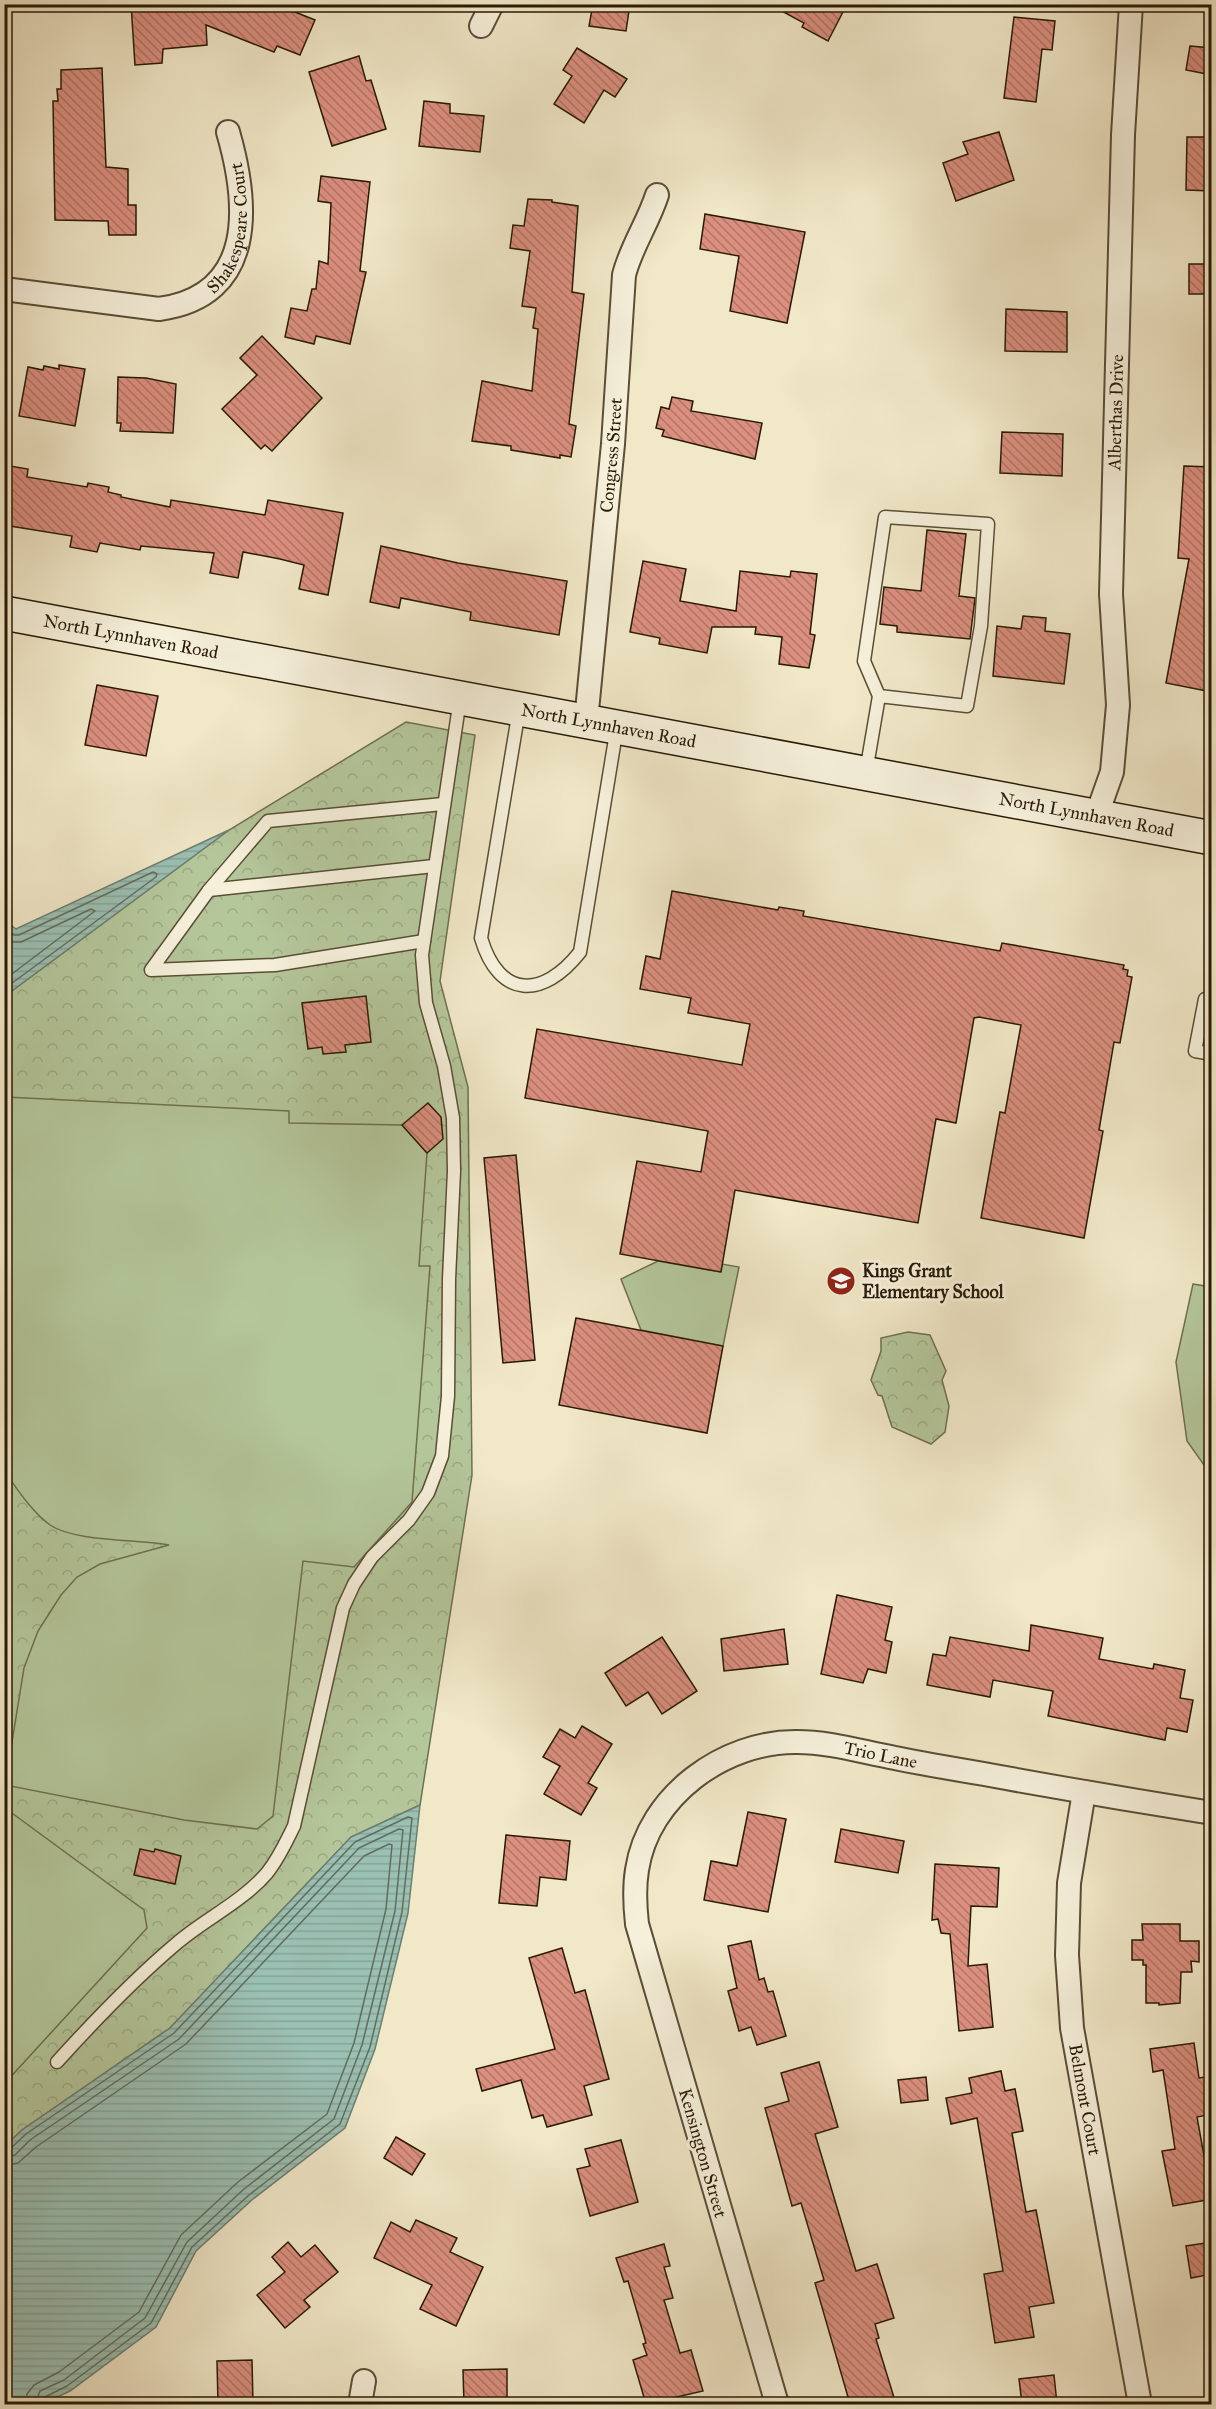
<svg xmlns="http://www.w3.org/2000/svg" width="1216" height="2409" font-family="'IM FELL Great Primer',serif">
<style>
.park{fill:url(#park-crowns);stroke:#6e7050;stroke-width:1.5}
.pitch{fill:#b4c79b;stroke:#6e7050;stroke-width:1.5}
.water{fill:url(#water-rules);stroke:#6d7e6e;stroke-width:1.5}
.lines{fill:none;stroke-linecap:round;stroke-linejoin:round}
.shore{stroke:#626d5c;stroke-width:1.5}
.building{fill:url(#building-back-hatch);stroke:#281a05;stroke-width:1.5}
.lane-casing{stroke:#5a4e36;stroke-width:15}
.street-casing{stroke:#5a4e36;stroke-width:26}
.secondary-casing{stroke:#281a05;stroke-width:36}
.lane{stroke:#f6f0db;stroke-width:12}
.street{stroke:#f6f0db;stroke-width:22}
.secondary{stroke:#f6f0db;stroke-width:33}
.labels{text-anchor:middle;stroke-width:6;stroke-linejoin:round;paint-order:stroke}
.street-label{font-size:18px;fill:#281a05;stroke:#f6f0db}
.poi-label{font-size:18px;font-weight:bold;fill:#281a05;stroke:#f6f0db;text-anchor:start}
</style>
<defs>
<pattern id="park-crowns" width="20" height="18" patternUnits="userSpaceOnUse" patternTransform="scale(1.5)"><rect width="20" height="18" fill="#b4c79b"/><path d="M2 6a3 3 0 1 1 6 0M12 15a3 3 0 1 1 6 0" fill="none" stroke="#9baa84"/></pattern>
<pattern id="water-rules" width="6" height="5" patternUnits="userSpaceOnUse" patternTransform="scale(1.5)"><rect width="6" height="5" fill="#9bc0b4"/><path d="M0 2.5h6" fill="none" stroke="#86a499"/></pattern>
<pattern id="building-back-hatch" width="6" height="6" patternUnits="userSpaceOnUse" patternTransform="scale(1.5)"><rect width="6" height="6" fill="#db8f7f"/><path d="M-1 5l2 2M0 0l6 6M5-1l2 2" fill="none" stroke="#b27466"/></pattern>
</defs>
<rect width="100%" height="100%" fill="#f1e8c8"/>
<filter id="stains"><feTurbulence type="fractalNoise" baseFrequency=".00333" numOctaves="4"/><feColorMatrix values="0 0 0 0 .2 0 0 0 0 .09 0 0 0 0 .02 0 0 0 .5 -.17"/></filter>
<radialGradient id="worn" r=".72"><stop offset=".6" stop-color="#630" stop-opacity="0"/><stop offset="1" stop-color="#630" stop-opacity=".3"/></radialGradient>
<g class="park">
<path d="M 406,722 L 475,735 L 440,981 L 468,1087 L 472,1475 L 420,1805 L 351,1837 L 170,2028 L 22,2130 L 5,2146 L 5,996 L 229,830 Z"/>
<path d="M 908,1332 L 930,1335 L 946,1371 L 942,1380 L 949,1406 L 945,1432 L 931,1444 L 892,1427 L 882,1396 L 878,1395 L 871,1380 L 881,1351 L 881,1338 Z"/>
</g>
<g class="pitch">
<path d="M 5,1097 L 289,1111 L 289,1123 L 402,1125 L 427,1153 L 419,1266 L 430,1266 L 412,1502 L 354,1567 L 303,1561 L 273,1816 L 257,1829 L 184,1820 L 5,1785 L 24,1668 L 38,1631 L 61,1595 L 77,1577 L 100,1564 L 169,1545 C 139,1539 75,1542 50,1525 C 32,1512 18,1490 5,1472 Z"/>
<path d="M 658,1261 L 720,1272 L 722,1264 L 739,1267 L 723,1346 L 641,1330 L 621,1279 Z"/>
<path d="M 1193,1284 L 1211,1287 L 1211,1475 L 1187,1441 L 1176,1362 Z"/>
<path d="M 5,1808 L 144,1910 L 147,1928 L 5,2083 Z"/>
</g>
<g class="water">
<path d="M 229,830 L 5,996 L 5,921 L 16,929 Z"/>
<path d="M 420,1805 L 408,1913 L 375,2049 L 345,2128 L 253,2199 L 196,2251 L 156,2327 L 70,2391 L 43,2404 L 5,2404 L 5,2146 L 22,2130 L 170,2028 L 351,1837 Z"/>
</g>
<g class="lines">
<g class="shore">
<path d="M 4,929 L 14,935 L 19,935 L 153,872 L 157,874 L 156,877 L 4,989"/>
<path d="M 4,938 L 12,942 L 21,942 L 91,909 L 95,911 L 4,980"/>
<path d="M 4,2150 L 10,2149 L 26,2134 L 174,2033 L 355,1842 L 408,1817 L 412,1818 L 402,1912 L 370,2047 L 340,2124 L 249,2195 L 192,2247 L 151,2323 L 67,2386 L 45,2397 L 42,2404"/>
<path d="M 4,2157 L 15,2155 L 30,2140 L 179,2039 L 359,1848 L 399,1829 L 403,1830 L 395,1911 L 362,2045 L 334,2119 L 244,2189 L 187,2242 L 145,2318 L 64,2380 L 40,2391 L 35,2404"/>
<path d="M 4,2166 L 18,2163 L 36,2147 L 186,2044 L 364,1856 L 389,1844 L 392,1845 L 386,1909 L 354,2043 L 327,2114 L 238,2182 L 181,2235 L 139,2312 L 59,2372 L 34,2385 L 27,2394 L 26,2404"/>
</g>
</g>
<g class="building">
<path d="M 131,4 L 292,4 L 290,10 L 315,20 L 300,55 L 277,46 L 274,52 L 206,25 L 207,45 L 163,49 L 162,63 L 135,65 Z"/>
<path d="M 593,4 L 630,4 L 626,31 L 589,26 Z"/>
<path d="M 769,4 L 847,4 L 828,41 L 802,27 L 804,23 Z"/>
<path d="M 1014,17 L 1055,21 L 1052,50 L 1042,49 L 1036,102 L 1004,98 Z"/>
<path d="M 1190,46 L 1212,48 L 1212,75 L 1186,70 Z"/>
<path d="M 577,48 L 627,79 L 615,97 L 604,90 L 584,123 L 554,104 L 572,76 L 563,70 Z"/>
<path d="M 359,56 L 366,81 L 371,80 L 386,129 L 332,146 L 309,72 Z"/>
<path d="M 102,68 L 106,167 L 128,169 L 128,205 L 136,205 L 136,235 L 109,235 L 108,221 L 55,220 L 53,101 L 58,101 L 57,89 L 61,89 L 61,70 Z"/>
<path d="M 424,101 L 450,104 L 450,113 L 484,116 L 480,152 L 419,146 Z"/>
<path d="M 999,132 L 1014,180 L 956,201 L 943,163 L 968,154 L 963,142 Z"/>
<path d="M 1187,137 L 1212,137 L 1212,191 L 1186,190 Z"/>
<path d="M 321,176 L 370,182 L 360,271 L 366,272 L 350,344 L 316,336 L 314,344 L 285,337 L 291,308 L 307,311 L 312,289 L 316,289 L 319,261 L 328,264 L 331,203 L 318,201 Z"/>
<path d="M 528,199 L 552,200 L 552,202 L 578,206 L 572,292 L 584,294 L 569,424 L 576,426 L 571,457 L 560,455 L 560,458 L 511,450 L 511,446 L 472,441 L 482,381 L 532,391 L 538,329 L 533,328 L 536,308 L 522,306 L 530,251 L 510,248 L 513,225 L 524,226 Z"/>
<path d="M 705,214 L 805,232 L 787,323 L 730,311 L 739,256 L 700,249 Z"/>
<rect x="1189" y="264" width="23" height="30"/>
<path d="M 1006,309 L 1067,312 L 1067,352 L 1005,351 Z"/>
<path d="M 262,336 L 322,398 L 272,451 L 265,445 L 261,449 L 222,409 L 257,375 L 240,358 Z"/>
<path d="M 59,365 L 85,369 L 75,426 L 19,416 L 28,367 L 43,370 L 44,366 L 59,369 Z"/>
<path d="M 118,377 L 146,378 L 176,384 L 173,433 L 120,431 L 121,423 L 117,423 Z"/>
<path d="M 672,397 L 693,401 L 691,411 L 762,423 L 755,459 L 662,436 L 664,430 L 656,428 L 661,407 L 669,409 Z"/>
<path d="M 1002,432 L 1063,434 L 1062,476 L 1000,473 Z"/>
<path d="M 4,465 L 28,469 L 27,477 L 87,487 L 88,483 L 109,487 L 108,492 L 121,495 L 121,497 L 170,507 L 171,500 L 265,515 L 268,500 L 343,513 L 328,595 L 299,589 L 304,565 L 280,559 L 243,552 L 238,578 L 210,573 L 214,553 L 141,546 L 140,550 L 100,543 L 97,552 L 70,547 L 72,536 L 4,525 Z"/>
<path d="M 1184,466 L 1212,467 L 1212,692 L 1166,683 L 1189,559 L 1178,558 Z"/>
<path d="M 927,530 L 966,534 L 959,596 L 975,598 L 970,639 L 897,632 L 897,626 L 880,624 L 884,587 L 921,591 Z"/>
<path d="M 381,546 L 458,563 L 567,581 L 559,635 L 470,620 L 471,612 L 401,598 L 399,608 L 370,602 Z"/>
<path d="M 643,561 L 686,569 L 680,601 L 736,611 L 740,571 L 790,577 L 791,571 L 817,574 L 810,634 L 815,635 L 809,668 L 779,664 L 782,637 L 755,634 L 756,627 L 712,627 L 707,653 L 659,644 L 660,638 L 630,632 Z"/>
<path d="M 1023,616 L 1046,618 L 1045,631 L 1070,634 L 1064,684 L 993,676 L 997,626 L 1021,629 Z"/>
<path d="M 97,685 L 158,696 L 146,756 L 85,745 Z"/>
<path d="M 672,891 L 778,910 L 779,907 L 804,911 L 803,916 L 1000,951 L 1002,943 L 1124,965 L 1123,969 L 1128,970 L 1127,976 L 1132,977 L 1120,1043 L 1114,1042 L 1099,1130 L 1103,1131 L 1084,1238 L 981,1218 L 1000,1112 L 1005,1113 L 1021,1025 L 979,1017 L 974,1018 L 956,1123 L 936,1119 L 918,1223 L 735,1190 L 721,1272 L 620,1254 L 637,1161 L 701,1172 L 708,1131 L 525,1098 L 537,1029 L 742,1065 L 750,1024 L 688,1013 L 691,998 L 640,989 L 646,956 L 660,959 Z"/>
<path d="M 366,996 L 371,1042 L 345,1045 L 346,1052 L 323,1054 L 322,1047 L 308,1049 L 302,1003 Z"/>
<path d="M 428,1103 L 441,1117 L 443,1139 L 427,1153 L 402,1125 Z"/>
<path d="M 516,1155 L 535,1360 L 503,1363 L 484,1158 Z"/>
<path d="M 576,1318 L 723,1346 L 707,1433 L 559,1405 Z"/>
<path d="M 837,1595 L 892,1607 L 885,1640 L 892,1642 L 886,1673 L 868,1669 L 863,1683 L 821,1674 Z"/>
<path d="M 1031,1625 L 1103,1638 L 1099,1659 L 1153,1669 L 1154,1664 L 1185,1670 L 1180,1698 L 1193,1700 L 1187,1732 L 1167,1728 L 1165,1740 L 1048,1716 L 1053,1691 L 993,1680 L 990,1697 L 927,1685 L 933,1654 L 946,1656 L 950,1637 L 1029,1651 Z"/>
<path d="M 784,1629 L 788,1664 L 724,1671 L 721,1639 Z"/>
<path d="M 662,1637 L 697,1691 L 662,1714 L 648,1692 L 626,1706 L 605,1673 Z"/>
<path d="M 582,1726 L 612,1744 L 588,1783 L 597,1788 L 581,1815 L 544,1794 L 560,1766 L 543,1757 L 560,1729 L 575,1738 Z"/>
<path d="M 748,1812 L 786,1819 L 768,1912 L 704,1900 L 711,1861 L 737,1866 Z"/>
<path d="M 841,1829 L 904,1841 L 898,1873 L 835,1862 Z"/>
<path d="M 506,1835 L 570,1841 L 566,1880 L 540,1877 L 537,1906 L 499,1903 Z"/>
<path d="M 140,1849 L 154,1852 L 155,1849 L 181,1856 L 175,1884 L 134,1875 Z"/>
<path d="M 935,1864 L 999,1868 L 997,1907 L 971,1906 L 968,1966 L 987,1964 L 993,2027 L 959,2031 L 950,1934 L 941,1933 L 938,1919 L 932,1920 Z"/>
<path d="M 1142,1924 L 1180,1924 L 1180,1941 L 1199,1941 L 1199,1962 L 1191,1961 L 1192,1972 L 1181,1972 L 1180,2003 L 1159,2005 L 1159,2003 L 1146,2003 L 1146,1965 L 1143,1965 L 1143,1960 L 1132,1960 L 1132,1940 L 1143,1940 Z"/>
<path d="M 751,1941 L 759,1980 L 764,1978 L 768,1992 L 773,1991 L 786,2036 L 757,2045 L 751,2027 L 739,2031 L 728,1991 L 737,1988 L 728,1946 Z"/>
<path d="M 562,1948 L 575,1993 L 585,1990 L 609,2079 L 584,2086 L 592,2115 L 547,2127 L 543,2115 L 532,2118 L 521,2080 L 482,2091 L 476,2069 L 555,2049 L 529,1958 Z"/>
<path d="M 1194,2043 L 1199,2078 L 1212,2076 L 1212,2114 L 1197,2117 L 1207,2172 L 1212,2171 L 1212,2199 L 1173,2206 L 1162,2151 L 1175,2149 L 1163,2070 L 1153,2072 L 1150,2049 Z"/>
<path d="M 819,2062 L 838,2127 L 815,2134 L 856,2271 L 877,2264 L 894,2318 L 875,2324 L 879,2338 L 876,2339 L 896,2404 L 850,2404 L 815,2283 L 824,2280 L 801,2203 L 792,2206 L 765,2108 L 789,2101 L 781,2073 Z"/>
<path d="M 1001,2071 L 1005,2091 L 1015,2089 L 1023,2131 L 1012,2133 L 1026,2212 L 1036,2210 L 1054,2303 L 1029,2307 L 1034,2337 L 995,2343 L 984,2274 L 1003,2271 L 977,2118 L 951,2124 L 946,2098 L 972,2093 L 969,2078 Z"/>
<path d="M 926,2077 L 928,2100 L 901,2103 L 898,2080 Z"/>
<path d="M 396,2137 L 425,2154 L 412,2175 L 384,2158 Z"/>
<path d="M 621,2140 L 638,2202 L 590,2216 L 577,2169 L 590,2166 L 585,2149 Z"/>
<path d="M 416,2220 L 457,2238 L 450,2252 L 483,2267 L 456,2326 L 420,2309 L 432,2285 L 374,2258 L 391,2222 L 410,2232 Z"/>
<path d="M 288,2242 L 301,2257 L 315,2245 L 338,2272 L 304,2300 L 310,2307 L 285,2328 L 257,2295 L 285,2272 L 272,2257 Z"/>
<path d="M 1212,2242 L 1212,2274 L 1191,2278 L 1186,2246 Z"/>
<path d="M 664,2244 L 670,2266 L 664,2267 L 673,2298 L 664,2300 L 680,2353 L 691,2350 L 703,2391 L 646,2404 L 633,2360 L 647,2355 L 643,2344 L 646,2343 L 628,2281 L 624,2282 L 616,2258 Z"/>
<path d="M 252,2360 L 253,2404 L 218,2404 L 217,2361 Z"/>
<path d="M 507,2369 L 507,2404 L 464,2404 L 463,2370 Z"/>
<path d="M 1054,2375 L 1057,2404 L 1022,2404 L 1019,2379 Z"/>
</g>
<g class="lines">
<g class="lane-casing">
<g id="lane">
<path d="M 519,710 L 481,938 C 499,999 543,999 580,952 L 617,727"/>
<path d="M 866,772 L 879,696 L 864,661 L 885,517 L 988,524 L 981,626 L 967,706 L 879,696"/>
<path d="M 209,890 L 268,821 L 443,804"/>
<path d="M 424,941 L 275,965 L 151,970 L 209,890 L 434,866"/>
<path d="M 1212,1001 L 1205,999 L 1195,1051 L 1212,1054"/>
<path d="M 57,2062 C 95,2020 133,1980 177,1943 C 205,1919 242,1902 267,1873 C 279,1858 286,1842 294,1826 L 343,1608 L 354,1584 L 372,1557 L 409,1520 L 428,1493 L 442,1456 L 448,1396 L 449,1279 L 454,1171 L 453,1118 L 444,1066 L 426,1003 L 422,955 L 460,699"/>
</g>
</g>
<g class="street-casing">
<g id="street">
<path d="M 481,26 L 492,4"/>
<path id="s1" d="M 4,289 L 159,309 C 256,296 249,205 228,132"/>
<path id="s2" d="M 586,721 L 613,444 L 624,275 C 631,247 648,223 657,195"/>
<path id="s3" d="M 1096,817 L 1112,772 L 1118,705 L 1111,594 L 1123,135 L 1131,4"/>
<path id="s4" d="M 1084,1792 L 1069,1883 L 1067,1955 L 1072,2028 L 1140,2404"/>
<path d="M 360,2404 L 364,2381"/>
<path id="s5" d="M 777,2404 L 637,1924 C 635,1906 634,1888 637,1870 C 648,1796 724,1741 797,1742 C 830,1742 862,1752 895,1758 C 924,1764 954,1769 984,1774 C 1060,1788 1136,1801 1212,1813"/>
</g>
</g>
<g class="secondary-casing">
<g id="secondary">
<path id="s6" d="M 4,613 L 1212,838"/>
</g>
</g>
<use href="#lane" class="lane"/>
<use href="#street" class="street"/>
<use href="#secondary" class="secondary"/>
</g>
<defs>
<g id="school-disc" transform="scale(1.5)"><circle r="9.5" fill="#8f2418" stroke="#f6f0db"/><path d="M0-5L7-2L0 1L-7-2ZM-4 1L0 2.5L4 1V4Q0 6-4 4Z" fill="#fff"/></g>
</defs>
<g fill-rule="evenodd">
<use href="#school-disc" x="841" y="1281"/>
</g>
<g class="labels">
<g class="street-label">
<text dy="6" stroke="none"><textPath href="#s1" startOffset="279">Shakespeare Court</textPath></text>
<text dy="6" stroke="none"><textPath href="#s3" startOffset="408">Alberthas Drive</textPath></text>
<text dy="6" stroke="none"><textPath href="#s2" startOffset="267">Congress Street</textPath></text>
<text dy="6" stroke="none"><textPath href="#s6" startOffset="129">North Lynnhaven Road</textPath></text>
<text dy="6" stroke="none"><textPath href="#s6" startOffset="615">North Lynnhaven Road</textPath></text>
<text dy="6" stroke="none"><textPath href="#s6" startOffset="1101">North Lynnhaven Road</textPath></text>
<text dy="6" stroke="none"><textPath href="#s5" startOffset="861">Trio Lane</textPath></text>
<text dy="6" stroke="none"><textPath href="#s4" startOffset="310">Belmont Court</textPath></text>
<text transform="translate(703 2153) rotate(74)" y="6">Kensington Street</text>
</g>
<g class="poi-label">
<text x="862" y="1277">Kings Grant<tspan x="862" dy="21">Elementary School</tspan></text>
</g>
</g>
<rect width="1216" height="2409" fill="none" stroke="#f1e8c8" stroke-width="24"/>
<rect x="6" y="6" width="1204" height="2397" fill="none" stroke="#281a05" stroke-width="3"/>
<rect x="12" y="12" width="1192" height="2385" fill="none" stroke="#281a05" stroke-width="1.5"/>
<rect width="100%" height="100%" filter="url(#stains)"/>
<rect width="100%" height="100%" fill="url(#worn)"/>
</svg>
